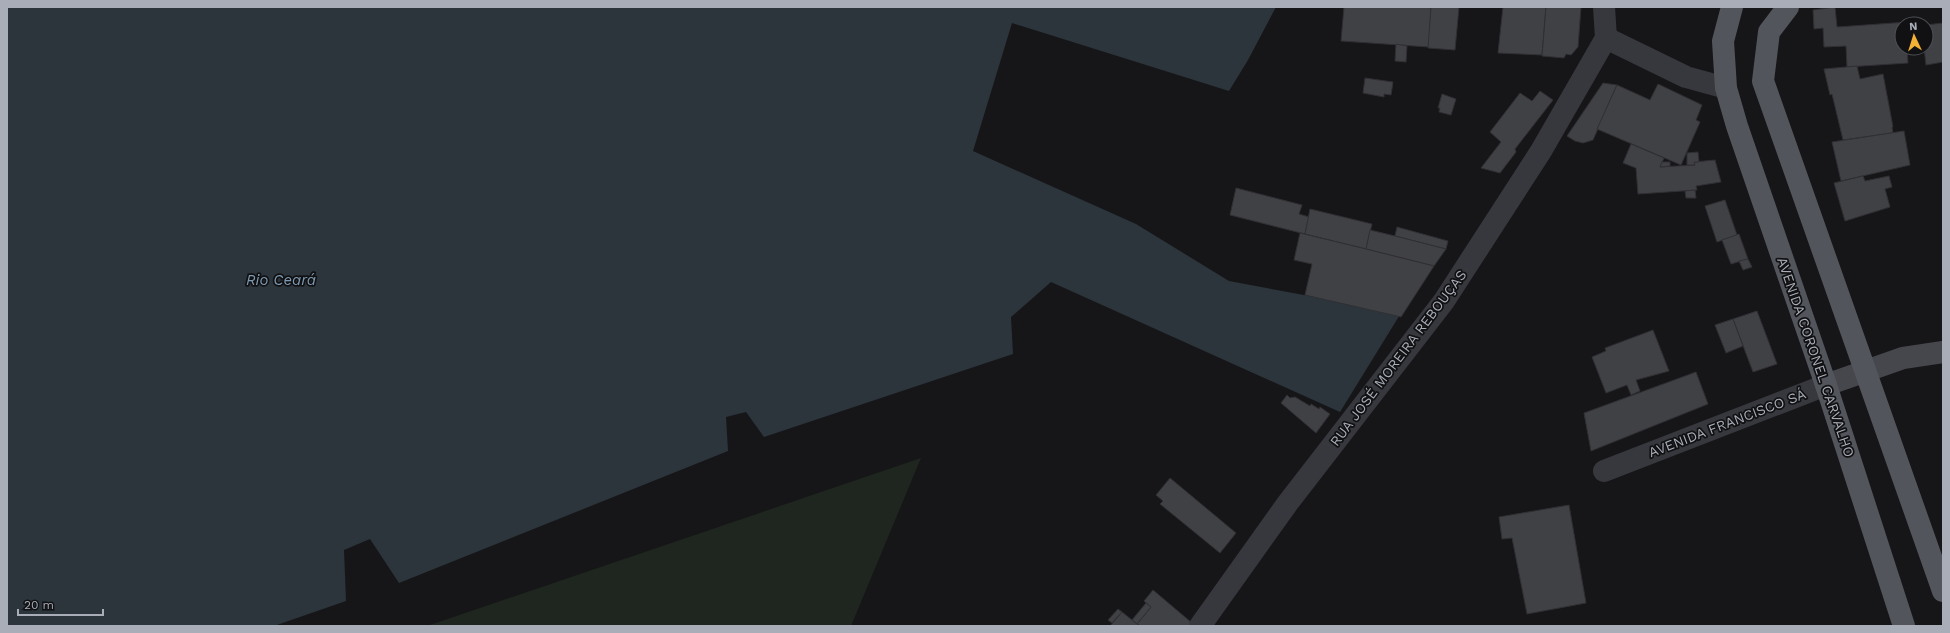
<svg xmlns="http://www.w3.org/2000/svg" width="1950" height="633" font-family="'Work Sans',sans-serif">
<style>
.green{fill:#1e261f}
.water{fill:#2c353c}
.building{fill:#404145;stroke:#303034}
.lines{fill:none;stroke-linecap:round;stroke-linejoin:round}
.street{stroke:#37383d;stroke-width:22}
.secondary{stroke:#45474d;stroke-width:22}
.primary{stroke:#53555c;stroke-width:22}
.labels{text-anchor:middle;stroke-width:3.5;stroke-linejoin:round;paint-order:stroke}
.street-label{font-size:14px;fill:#a8adb8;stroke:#111113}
.water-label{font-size:15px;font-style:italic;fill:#7f9bb3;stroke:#111113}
</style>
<rect width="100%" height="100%" fill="#161618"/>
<path class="green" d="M 921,458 L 851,626 L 427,626 Z"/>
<path class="water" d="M 7,7 L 1276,7 L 1248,60 L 1229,91 L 1012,23 L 973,151 L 1136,224 L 1229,281 L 1401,313 L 1340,412 L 1051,282 L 1011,317 L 1013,354 L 764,437 L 746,412 L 726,417 L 728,451 L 399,583 L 370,539 L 344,550 L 346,601 L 274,626 L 7,626 Z"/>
<g class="building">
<path d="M 1344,7 L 1431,7 L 1429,47 L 1341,41 Z"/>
<path d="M 1431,7 L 1459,7 L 1455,50 L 1428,48 Z"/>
<path d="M 1503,7 L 1546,7 L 1542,55 L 1498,53 Z"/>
<path d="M 1546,7 L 1581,7 L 1578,47 L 1571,55 L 1566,54 L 1564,58 L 1542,56 Z"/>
<path d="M 1835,7 L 1837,27 L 1908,22 L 1908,24 L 1902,24 L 1902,48 L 1907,48 L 1908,63 L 1847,67 L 1846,46 L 1824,47 L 1823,28 L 1814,29 L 1813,10 Z"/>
<path d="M 1943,23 L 1943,62 L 1926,65 L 1924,48 L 1926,48 L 1926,25 Z"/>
<path d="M 1396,44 L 1407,46 L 1406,62 L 1395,61 Z"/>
<path d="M 1857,66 L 1860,79 L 1883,74 L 1893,127 L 1892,127 L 1893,133 L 1843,140 L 1832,94 L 1830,95 L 1824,69 Z"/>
<path d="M 1365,78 L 1393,82 L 1391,95 L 1384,94 L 1384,97 L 1363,93 Z"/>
<path d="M 1603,83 L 1617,85 L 1593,140 L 1583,143 L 1575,141 L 1567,136 Z"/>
<path d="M 1658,84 L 1702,105 L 1696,120 L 1700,122 L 1681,165 L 1597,129 L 1617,85 L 1650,100 Z"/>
<path d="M 1540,91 L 1553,100 L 1515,149 L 1516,152 L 1500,173 L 1481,168 L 1501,142 L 1490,132 L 1520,93 L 1532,101 Z"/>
<path d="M 1442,94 L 1456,99 L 1451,115 L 1439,112 L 1440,108 L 1438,108 Z"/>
<path d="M 1904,131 L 1910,165 L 1841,181 L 1832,142 Z"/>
<path d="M 1631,144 L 1664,158 L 1660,167 L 1695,165 L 1694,162 L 1715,160 L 1721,182 L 1696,186 L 1697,190 L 1638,194 L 1636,168 L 1623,163 Z"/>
<path d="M 1698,152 L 1699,162 L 1694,162 L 1695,165 L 1687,165 L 1687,153 Z"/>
<path d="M 1662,162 L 1670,162 L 1670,166 L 1660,167 Z"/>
<path d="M 1863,176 L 1865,181 L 1889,176 L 1892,187 L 1885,189 L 1890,207 L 1845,221 L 1834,183 Z"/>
<path d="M 1236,188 L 1302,205 L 1299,214 L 1309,217 L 1305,234 L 1230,215 Z"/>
<path d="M 1695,190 L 1696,198 L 1686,198 L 1685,191 Z"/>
<path d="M 1725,200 L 1737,235 L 1717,242 L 1705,206 Z"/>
<path d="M 1310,209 L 1372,224 L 1366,249 L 1305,234 Z"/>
<path d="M 1397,227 L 1448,241 L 1446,249 L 1395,236 Z"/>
<path d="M 1370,230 L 1395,236 L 1446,249 L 1434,266 L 1366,249 Z"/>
<path d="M 1300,233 L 1366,249 L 1434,266 L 1401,317 L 1305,295 L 1312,264 L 1294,260 Z"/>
<path d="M 1739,234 L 1748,259 L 1731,264 L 1722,240 Z"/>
<path d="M 1748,259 L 1752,267 L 1743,270 L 1739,261 Z"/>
<path d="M 1757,311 L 1777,364 L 1753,372 L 1733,319 Z"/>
<path d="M 1733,319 L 1743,346 L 1726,353 L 1715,325 Z"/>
<path d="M 1653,330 L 1669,371 L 1636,380 L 1640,391 L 1631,395 L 1627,385 L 1606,393 L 1592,357 L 1606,351 L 1605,348 Z"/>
<path d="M 1696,372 L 1708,404 L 1591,451 L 1584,413 Z"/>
<path d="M 1287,395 L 1290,398 L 1295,397 L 1310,406 L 1311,404 L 1319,409 L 1320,407 L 1330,414 L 1316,433 L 1281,403 Z"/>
<path d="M 1170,478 L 1236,533 L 1220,553 L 1160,504 L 1163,501 L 1156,495 Z"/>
<path d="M 1569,505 L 1586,603 L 1527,614 L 1512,538 L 1502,539 L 1499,517 Z"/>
<path d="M 1153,590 L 1192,623 L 1190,626 L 1140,626 L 1137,624 L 1151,607 L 1144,601 Z"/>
<path d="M 1146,603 L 1151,607 L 1137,624 L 1132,620 Z"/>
<path d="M 1118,609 L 1122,612 L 1112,623 L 1108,620 Z"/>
<path d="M 1122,612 L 1137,624 L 1140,626 L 1110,626 Z"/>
</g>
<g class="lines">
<g class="street">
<path d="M 1606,38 L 1686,77 L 1726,88"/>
<path d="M 1604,471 L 1826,385"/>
<path d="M 1200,626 L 1287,504 L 1444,301 L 1541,151 L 1606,38 L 1604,7"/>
</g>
<path class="secondary" d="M 1826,385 L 1903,358 L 1943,352"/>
<g class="primary">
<path d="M 1732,7 L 1723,41 L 1726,88 L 1737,126 L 1826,385 L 1904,626"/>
<path d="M 1788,7 L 1769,32 L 1763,81 L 1943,591"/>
</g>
</g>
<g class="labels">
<g class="street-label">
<text transform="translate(1816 357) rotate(71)" y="5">AVENIDA CORONEL CARVALHO</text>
<text transform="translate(1398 358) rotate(-53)" y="5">RUA JOSÉ MOREIRA REBOUÇAS</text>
<text transform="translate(1727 423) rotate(-21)" y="5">AVENIDA FRANCISCO SÁ</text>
</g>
<g class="water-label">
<text x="281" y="285">Rio Ceará</text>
</g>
</g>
<rect width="1950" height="633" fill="none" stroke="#a8adb8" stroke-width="16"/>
<g transform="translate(1914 36) rotate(356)"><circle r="19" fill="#111113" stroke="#4d4f55"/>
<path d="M0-3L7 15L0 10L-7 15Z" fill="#f2b134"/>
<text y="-6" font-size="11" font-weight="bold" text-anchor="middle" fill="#a8adb8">N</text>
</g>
<path d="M18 609v6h85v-6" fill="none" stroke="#a8adb8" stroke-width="2"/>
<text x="24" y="609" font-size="12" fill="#a8adb8" stroke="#111113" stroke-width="3" paint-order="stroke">20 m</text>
</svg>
